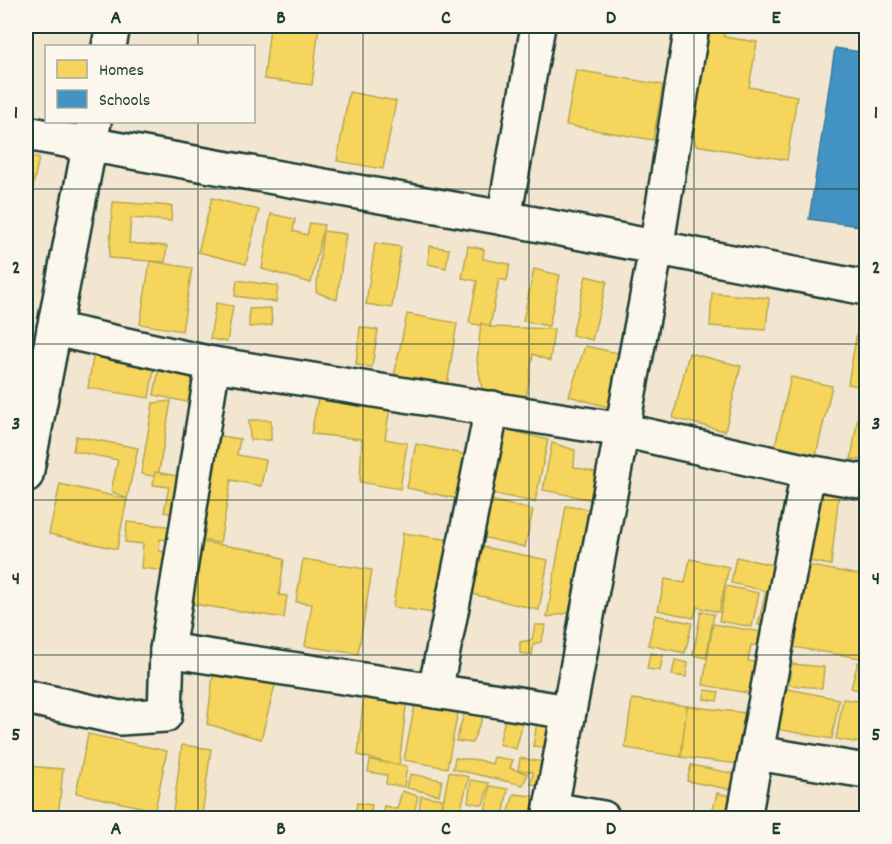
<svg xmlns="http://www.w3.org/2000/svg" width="892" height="844" font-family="Dekko,sans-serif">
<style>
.homes{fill:#f6d55c;stroke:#b6a750;stroke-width:1.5}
.schools{fill:#4393c3;stroke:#387998;stroke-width:1.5}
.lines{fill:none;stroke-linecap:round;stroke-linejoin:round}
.minor-casing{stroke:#1f3d34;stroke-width:38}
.minor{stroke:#fbf7ec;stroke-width:33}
.grid{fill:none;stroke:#1f3d34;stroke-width:1.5;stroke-opacity:0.55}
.neatline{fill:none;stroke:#1f3d34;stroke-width:2}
.grid-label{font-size:20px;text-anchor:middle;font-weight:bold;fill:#1f3d34}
</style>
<rect width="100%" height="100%" fill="#f2e6d1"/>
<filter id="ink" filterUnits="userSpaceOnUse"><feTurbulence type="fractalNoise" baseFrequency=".0167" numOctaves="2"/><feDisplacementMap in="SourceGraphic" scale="12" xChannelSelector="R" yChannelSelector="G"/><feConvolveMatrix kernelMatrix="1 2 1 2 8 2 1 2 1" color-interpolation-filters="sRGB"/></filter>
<g filter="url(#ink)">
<g class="homes">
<path d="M 270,26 L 319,26 L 312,85 L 264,79 Z"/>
<path d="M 718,26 L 726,26 L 724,37 L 757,42 L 749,87 L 797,96 L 787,160 L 695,145 L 689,80 L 708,33 Z"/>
<path d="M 576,70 L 663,85 L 653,140 L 566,125 Z"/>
<path d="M 349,92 L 396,101 L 383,169 L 337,161 Z"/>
<path d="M 26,155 L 39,158 L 26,219 Z"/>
<path d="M 212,198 L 259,210 L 246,264 L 198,252 Z"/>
<path d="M 113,202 L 172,206 L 171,221 L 131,218 L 129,243 L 167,246 L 165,262 L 109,258 Z"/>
<path d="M 271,214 L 295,219 L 293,231 L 307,235 L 310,223 L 324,225 L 311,283 L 262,269 Z"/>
<path d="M 323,231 L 346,234 L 337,300 L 316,292 Z"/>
<path d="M 375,243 L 401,247 L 392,308 L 366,304 Z"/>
<path d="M 429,246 L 449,249 L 446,268 L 428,264 Z"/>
<path d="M 468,246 L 484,249 L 483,259 L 510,264 L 507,281 L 499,279 L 490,327 L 469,323 L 477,281 L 462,278 Z"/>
<path d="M 150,261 L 192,268 L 182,331 L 140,324 Z"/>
<path d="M 534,269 L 560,275 L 549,326 L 523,321 Z"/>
<path d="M 586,276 L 607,281 L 592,340 L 572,335 Z"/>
<path d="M 237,280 L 278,286 L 276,302 L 235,296 Z"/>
<path d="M 712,293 L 769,298 L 766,330 L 710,326 Z"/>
<path d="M 216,303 L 233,306 L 227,342 L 210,339 Z"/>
<path d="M 271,308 L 272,325 L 249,327 L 249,309 Z"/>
<path d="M 407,314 L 457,323 L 447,386 L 394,376 Z"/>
<path d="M 859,321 L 866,323 L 866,388 L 848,384 Z"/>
<path d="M 481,323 L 490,327 L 554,329 L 550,361 L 533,354 L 526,399 L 483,394 L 477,361 Z"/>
<path d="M 360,327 L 378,330 L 372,367 L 356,365 Z"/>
<path d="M 95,345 L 156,356 L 149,398 L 88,388 Z"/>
<path d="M 585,346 L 623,354 L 611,408 L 569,396 Z"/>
<path d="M 689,353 L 741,366 L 725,431 L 673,418 Z"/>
<path d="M 161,357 L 208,367 L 201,405 L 154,395 Z"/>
<path d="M 791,377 L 832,386 L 816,455 L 775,446 Z"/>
<path d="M 862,392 L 866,393 L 866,429 L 863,445 L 866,447 L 863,460 L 851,459 Z"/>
<path d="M 318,398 L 391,401 L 385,439 L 407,443 L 400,489 L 360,482 L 362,439 L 311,434 Z"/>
<path d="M 171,401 L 158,477 L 141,474 L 153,403 Z"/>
<path d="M 249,420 L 271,420 L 271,440 L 250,440 Z"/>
<path d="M 505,429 L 548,440 L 535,502 L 490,493 Z"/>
<path d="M 76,436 L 138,448 L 127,499 L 111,491 L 118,460 L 73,451 Z"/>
<path d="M 220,436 L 240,439 L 237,455 L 266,460 L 261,486 L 231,480 L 220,543 L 201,540 Z"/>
<path d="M 552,443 L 575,450 L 574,467 L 600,473 L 593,500 L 543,490 Z"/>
<path d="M 416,444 L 468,455 L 458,499 L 407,488 Z"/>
<path d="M 155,472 L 189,478 L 182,516 L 164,512 L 169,487 L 153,485 Z"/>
<path d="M 824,481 L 840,484 L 831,565 L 808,561 Z"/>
<path d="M 60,484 L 127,499 L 117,549 L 49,534 Z"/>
<path d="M 482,498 L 533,510 L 525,547 L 473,535 Z"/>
<path d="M 566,506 L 594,510 L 577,611 L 547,617 Z"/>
<path d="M 127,522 L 176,527 L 175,541 L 160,539 L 159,551 L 175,553 L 173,572 L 141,568 L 143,544 L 125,542 Z"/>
<path d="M 403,533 L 450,540 L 440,614 L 393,607 Z"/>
<path d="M 202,542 L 268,552 L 284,560 L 279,595 L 287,596 L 284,618 L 193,604 Z"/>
<path d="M 483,547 L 548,560 L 539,610 L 472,594 Z"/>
<path d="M 736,557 L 782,567 L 769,628 L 758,625 L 766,591 L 731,583 Z"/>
<path d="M 303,559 L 372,570 L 358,654 L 305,646 L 312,604 L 296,602 Z"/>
<path d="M 690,559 L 729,567 L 719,612 L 697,607 L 694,618 L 658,610 L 665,579 L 685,583 Z"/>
<path d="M 806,565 L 866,576 L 866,619 L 860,658 L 792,647 Z"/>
<path d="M 726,586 L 759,593 L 752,627 L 719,621 Z"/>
<path d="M 701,612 L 714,614 L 706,658 L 693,655 Z"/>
<path d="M 655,615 L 692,623 L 685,653 L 648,645 Z"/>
<path d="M 713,624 L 768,633 L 766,647 L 751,645 L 748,661 L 763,664 L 758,695 L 703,685 Z"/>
<path d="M 535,625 L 546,625 L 541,642 L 534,644 L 532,655 L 520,653 L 520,642 L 532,640 Z"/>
<path d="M 650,653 L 663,655 L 660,671 L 647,669 Z"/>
<path d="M 675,660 L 688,663 L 686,677 L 672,675 Z"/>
<path d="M 858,662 L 866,665 L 866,692 L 851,688 Z"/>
<path d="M 791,664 L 824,667 L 822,688 L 789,685 Z"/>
<path d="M 213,676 L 276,682 L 261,739 L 207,724 Z"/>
<path d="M 783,688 L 839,699 L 832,739 L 776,729 Z"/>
<path d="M 705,690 L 719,692 L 717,701 L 704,699 Z"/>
<path d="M 364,692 L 407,698 L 399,766 L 358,755 Z"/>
<path d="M 416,699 L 459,707 L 447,768 L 404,760 Z"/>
<path d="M 632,699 L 687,706 L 681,757 L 625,748 Z"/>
<path d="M 843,699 L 866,702 L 866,744 L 836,739 Z"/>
<path d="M 687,706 L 745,713 L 739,764 L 681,757 Z"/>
<path d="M 464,714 L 484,714 L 472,743 L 456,741 Z"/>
<path d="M 505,719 L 523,722 L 516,749 L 499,744 Z"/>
<path d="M 537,723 L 558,726 L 550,748 L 533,746 Z"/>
<path d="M 88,734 L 167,751 L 155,810 L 76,793 Z"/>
<path d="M 182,745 L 211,749 L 202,816 L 173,812 Z"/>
<path d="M 494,757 L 513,760 L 510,768 L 528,774 L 523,785 L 453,769 L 455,758 L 479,760 L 492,764 Z"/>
<path d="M 520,758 L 544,762 L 541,785 L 531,784 L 533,772 L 518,770 Z"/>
<path d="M 370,760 L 407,766 L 404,787 L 386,784 L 387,775 L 368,772 Z"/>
<path d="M 691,765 L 741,775 L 738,791 L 687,781 Z"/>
<path d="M 26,766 L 63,769 L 58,818 L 26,818 Z"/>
<path d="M 449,772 L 469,777 L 460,812 L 442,808 Z"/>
<path d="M 410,774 L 442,780 L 439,795 L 407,788 Z"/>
<path d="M 471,780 L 489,783 L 483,805 L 468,802 Z"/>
<path d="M 490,786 L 508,789 L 503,818 L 484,817 Z"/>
<path d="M 402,791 L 418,796 L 414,813 L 409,811 L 407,818 L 381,818 L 384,806 L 397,809 Z"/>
<path d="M 717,793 L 741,798 L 738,814 L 713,809 Z"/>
<path d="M 514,794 L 541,797 L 536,818 L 507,818 Z"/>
<path d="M 421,796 L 442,799 L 439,818 L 412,818 L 418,817 Z"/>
<path d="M 357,803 L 372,805 L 370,818 L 354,818 Z"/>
<path d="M 482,812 L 481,818 L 470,818 L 470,813 Z"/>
</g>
<path class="schools" d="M 835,48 L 866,53 L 866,169 L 862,200 L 866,201 L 866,227 L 809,219 Z"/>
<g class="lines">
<g class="minor-casing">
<g id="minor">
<path d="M 109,46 L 113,26"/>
<path d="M 26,133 L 504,218 L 866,288"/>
<path d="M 504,218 L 538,26"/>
<path d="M 54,329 L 213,364 L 622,430 L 808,472 L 866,482"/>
<path d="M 26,475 L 94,122"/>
<path d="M 167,650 L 435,691 L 492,408"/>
<path d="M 435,691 L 569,712"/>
<path d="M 26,697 L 120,718 L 165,715 L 167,650 L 213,364"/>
<path d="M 757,753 L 866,771"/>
<path d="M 551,809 L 603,818"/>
<path d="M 549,818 L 656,249 L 692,26"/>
<path d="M 744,818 L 808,472"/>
</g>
</g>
<use href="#minor" class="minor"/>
</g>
</g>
<path class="grid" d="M 198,26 L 198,46M 363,26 L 363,818M 529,26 L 529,818M 694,26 L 694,818M 198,122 L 198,818M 26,189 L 866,189M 26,344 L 866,344M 26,500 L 866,500M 26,655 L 866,655"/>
<rect width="892" height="844" fill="none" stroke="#fbf7ec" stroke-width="66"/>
<rect x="45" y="45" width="210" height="78" fill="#fbf7ec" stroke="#a3ada2" stroke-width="1.5"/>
<rect x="57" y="60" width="30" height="18" fill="#f6d55c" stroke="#a3ada2" stroke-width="1.5"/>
<text x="99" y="75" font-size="18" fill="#1f3d34">Homes</text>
<rect x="57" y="90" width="30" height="18" fill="#4393c3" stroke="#a3ada2" stroke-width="1.5"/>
<text x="99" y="105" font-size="18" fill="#1f3d34">Schools</text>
<rect x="33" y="33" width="826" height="778" class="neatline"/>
<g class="grid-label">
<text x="116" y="23">A</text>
<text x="281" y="23">B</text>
<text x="446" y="23">C</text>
<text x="611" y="23">D</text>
<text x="776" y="23">E</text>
<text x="16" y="118">1</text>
<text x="876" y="118">1</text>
<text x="16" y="273">2</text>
<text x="876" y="273">2</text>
<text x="16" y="429">3</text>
<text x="876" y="429">3</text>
<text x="16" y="584">4</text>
<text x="876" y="584">4</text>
<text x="16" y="740">5</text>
<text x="876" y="740">5</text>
<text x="116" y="834">A</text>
<text x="281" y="834">B</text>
<text x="446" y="834">C</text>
<text x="611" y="834">D</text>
<text x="776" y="834">E</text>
</g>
</svg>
